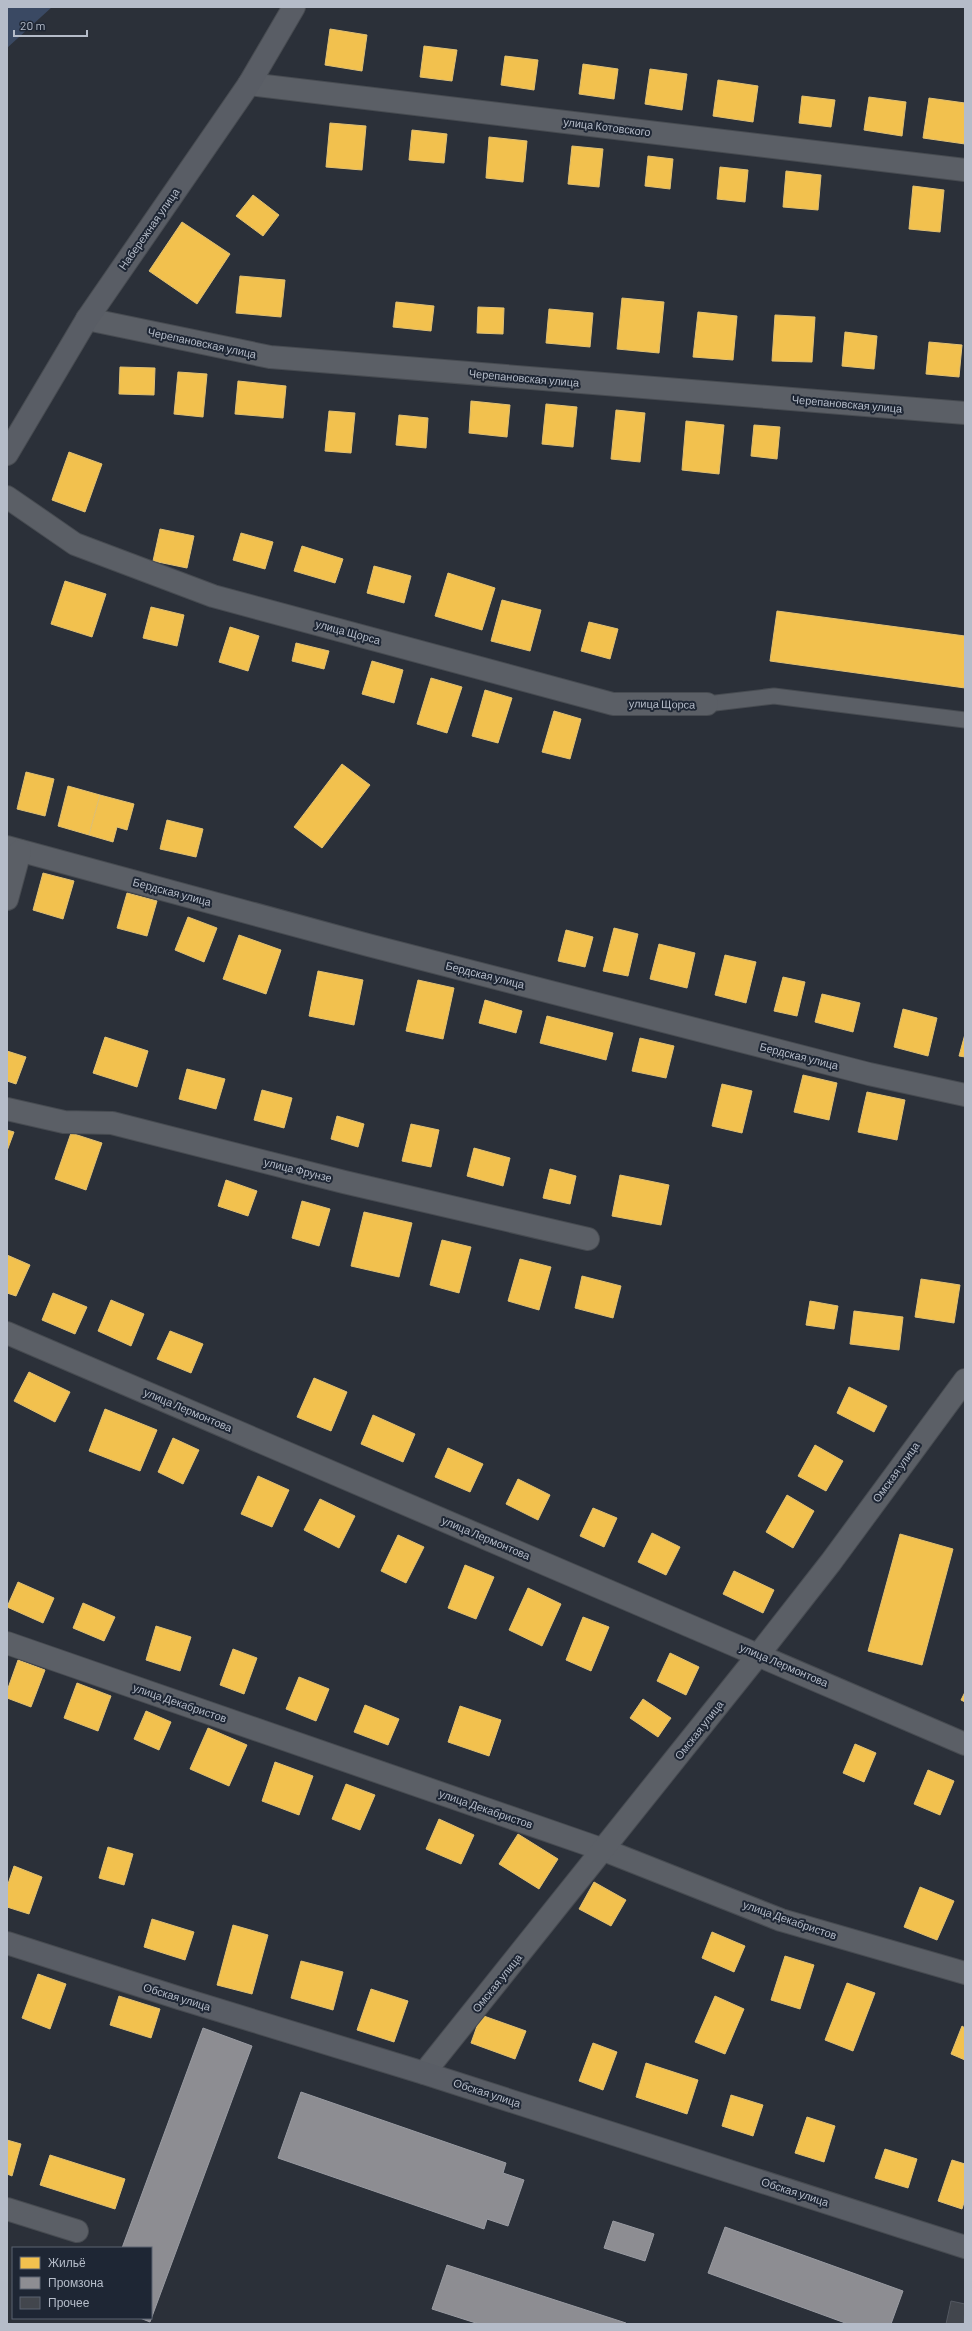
<svg xmlns="http://www.w3.org/2000/svg" width="972" height="2331" font-family="Barlow,sans-serif">
<style>
.water{fill:#3a4963}
.homes{fill:#f2c14e;stroke:#e0c073}
.industry{fill:#8d8d92;stroke:#999ba2}
.building{fill:#42464d;stroke:#535861}
.lines{fill:none;stroke-linecap:round;stroke-linejoin:round}
.lane-casing{stroke:#474b51;stroke-width:17}
.street-casing{stroke:#474b51;stroke-width:24}
.secondary-casing{stroke:#474b51;stroke-width:24}
.lane{stroke:#5b5f66;stroke-width:15}
.street{stroke:#5b5f66;stroke-width:22}
.secondary{stroke:#595d65;stroke-width:22}
.labels{text-anchor:middle;stroke-width:4;stroke-linejoin:round;paint-order:stroke}
.street-label{font-size:11px;fill:#b5bcc9;stroke:#1e2634}
</style>
<rect width="100%" height="100%" fill="#2b3039"/>
<path class="water" d="M 7,7 L 52,7 L 7,48 Z"/>
<g class="homes">
<path d="M 330,29 L 367,35 L 362,71 L 325,65 Z"/>
<path d="M 424,46 L 457,50 L 452,81 L 420,77 Z"/>
<path d="M 505,56 L 538,60 L 534,90 L 501,85 Z"/>
<path d="M 583,64 L 618,69 L 614,99 L 579,94 Z"/>
<path d="M 650,69 L 687,74 L 682,110 L 645,104 Z"/>
<path d="M 718,80 L 758,86 L 753,122 L 713,116 Z"/>
<path d="M 802,96 L 835,100 L 831,127 L 799,123 Z"/>
<path d="M 869,97 L 906,102 L 902,136 L 864,130 Z"/>
<path d="M 929,98 L 965,103 L 965,144 L 923,138 Z"/>
<path d="M 330,123 L 366,126 L 362,170 L 326,167 Z"/>
<path d="M 412,130 L 447,134 L 444,163 L 409,160 Z"/>
<path d="M 489,137 L 527,141 L 523,182 L 486,178 Z"/>
<path d="M 572,146 L 603,149 L 599,187 L 568,184 Z"/>
<path d="M 648,156 L 673,159 L 670,189 L 645,186 Z"/>
<path d="M 720,167 L 748,170 L 745,202 L 717,199 Z"/>
<path d="M 786,171 L 821,175 L 818,210 L 783,207 Z"/>
<path d="M 913,186 L 944,190 L 940,232 L 909,229 Z"/>
<path d="M 253,195 L 279,215 L 263,236 L 236,216 Z"/>
<path d="M 182,222 L 230,254 L 197,304 L 149,271 Z"/>
<path d="M 240,276 L 285,280 L 281,317 L 236,313 Z"/>
<path d="M 622,298 L 664,302 L 659,353 L 617,349 Z"/>
<path d="M 396,302 L 434,306 L 431,331 L 393,327 Z"/>
<path d="M 478,307 L 504,308 L 503,334 L 477,333 Z"/>
<path d="M 549,309 L 593,313 L 590,347 L 546,343 Z"/>
<path d="M 698,312 L 737,316 L 733,360 L 693,357 Z"/>
<path d="M 775,315 L 815,317 L 812,362 L 772,361 Z"/>
<path d="M 845,332 L 877,336 L 874,369 L 842,366 Z"/>
<path d="M 929,342 L 962,345 L 959,377 L 926,374 Z"/>
<path d="M 120,367 L 155,368 L 154,395 L 119,394 Z"/>
<path d="M 178,372 L 207,374 L 203,417 L 174,414 Z"/>
<path d="M 238,381 L 286,386 L 283,418 L 235,414 Z"/>
<path d="M 471,401 L 510,405 L 507,437 L 469,433 Z"/>
<path d="M 546,404 L 577,407 L 573,447 L 542,444 Z"/>
<path d="M 616,410 L 645,413 L 640,462 L 611,459 Z"/>
<path d="M 329,411 L 355,413 L 351,453 L 325,451 Z"/>
<path d="M 399,415 L 428,418 L 426,448 L 396,445 Z"/>
<path d="M 686,421 L 724,425 L 719,474 L 682,470 Z"/>
<path d="M 754,425 L 780,427 L 777,459 L 751,456 Z"/>
<path d="M 69,452 L 102,464 L 85,512 L 52,500 Z"/>
<path d="M 160,529 L 194,536 L 187,568 L 153,561 Z"/>
<path d="M 241,533 L 273,542 L 265,569 L 233,560 Z"/>
<path d="M 302,546 L 343,559 L 335,583 L 294,571 Z"/>
<path d="M 374,566 L 411,576 L 404,603 L 367,593 Z"/>
<path d="M 448,573 L 495,588 L 482,630 L 435,616 Z"/>
<path d="M 65,581 L 106,594 L 92,637 L 51,624 Z"/>
<path d="M 502,600 L 541,610 L 530,651 L 491,641 Z"/>
<path d="M 151,607 L 184,615 L 177,646 L 143,638 Z"/>
<path d="M 777,611 L 965,636 L 965,688 L 770,661 Z"/>
<path d="M 589,622 L 618,629 L 610,659 L 581,651 Z"/>
<path d="M 230,627 L 259,636 L 248,671 L 219,662 Z"/>
<path d="M 296,643 L 329,651 L 324,669 L 292,661 Z"/>
<path d="M 372,661 L 403,670 L 394,703 L 362,694 Z"/>
<path d="M 431,678 L 462,687 L 447,733 L 417,724 Z"/>
<path d="M 485,690 L 512,698 L 498,743 L 472,736 Z"/>
<path d="M 554,711 L 581,719 L 570,759 L 542,752 Z"/>
<path d="M 342,764 L 370,785 L 322,848 L 294,827 Z"/>
<path d="M 26,772 L 54,779 L 45,816 L 17,809 Z"/>
<path d="M 68,786 L 100,795 L 89,835 L 58,826 Z"/>
<path d="M 100,795 L 134,804 L 127,830 L 117,827 L 113,842 L 89,835 Z"/>
<path d="M 167,820 L 203,829 L 196,857 L 160,849 Z"/>
<path d="M 43,873 L 74,881 L 63,919 L 33,910 Z"/>
<path d="M 127,893 L 157,901 L 147,936 L 117,928 Z"/>
<path d="M 188,917 L 217,928 L 204,962 L 175,950 Z"/>
<path d="M 614,928 L 638,934 L 628,976 L 603,971 Z"/>
<path d="M 566,930 L 593,937 L 585,967 L 558,961 Z"/>
<path d="M 239,935 L 281,950 L 266,994 L 223,979 Z"/>
<path d="M 659,944 L 695,953 L 687,988 L 650,979 Z"/>
<path d="M 725,955 L 756,962 L 746,1003 L 715,995 Z"/>
<path d="M 318,971 L 363,980 L 354,1025 L 309,1016 Z"/>
<path d="M 783,977 L 805,982 L 797,1016 L 774,1011 Z"/>
<path d="M 418,980 L 454,988 L 443,1039 L 406,1031 Z"/>
<path d="M 822,994 L 860,1003 L 853,1032 L 815,1022 Z"/>
<path d="M 485,1000 L 522,1011 L 516,1033 L 479,1023 Z"/>
<path d="M 903,1009 L 937,1018 L 928,1056 L 894,1047 Z"/>
<path d="M 547,1016 L 613,1033 L 606,1060 L 540,1043 Z"/>
<path d="M 965,1034 L 965,1057 L 959,1056 Z"/>
<path d="M 105,1037 L 148,1051 L 137,1087 L 93,1073 Z"/>
<path d="M 640,1038 L 674,1046 L 666,1078 L 632,1071 Z"/>
<path d="M 7,1051 L 26,1057 L 16,1084 L 7,1081 Z"/>
<path d="M 187,1069 L 225,1079 L 216,1109 L 179,1099 Z"/>
<path d="M 803,1075 L 837,1083 L 829,1120 L 794,1112 Z"/>
<path d="M 722,1084 L 752,1091 L 742,1133 L 712,1126 Z"/>
<path d="M 262,1090 L 292,1098 L 284,1128 L 254,1120 Z"/>
<path d="M 867,1092 L 905,1100 L 897,1140 L 858,1132 Z"/>
<path d="M 337,1116 L 364,1124 L 358,1147 L 331,1139 Z"/>
<path d="M 411,1124 L 439,1130 L 431,1167 L 402,1161 Z"/>
<path d="M 7,1130 L 14,1132 L 7,1151 Z"/>
<path d="M 71,1133 L 102,1143 L 86,1190 L 55,1179 Z"/>
<path d="M 474,1148 L 510,1158 L 503,1186 L 467,1176 Z"/>
<path d="M 550,1169 L 576,1176 L 570,1204 L 543,1198 Z"/>
<path d="M 620,1175 L 669,1185 L 661,1225 L 612,1216 Z"/>
<path d="M 226,1180 L 257,1191 L 248,1216 L 218,1206 Z"/>
<path d="M 302,1201 L 330,1209 L 319,1246 L 292,1238 Z"/>
<path d="M 364,1212 L 412,1223 L 399,1277 L 351,1266 Z"/>
<path d="M 442,1240 L 471,1247 L 459,1293 L 430,1285 Z"/>
<path d="M 7,1255 L 30,1265 L 16,1296 L 7,1293 Z"/>
<path d="M 520,1259 L 551,1267 L 539,1310 L 508,1301 Z"/>
<path d="M 582,1276 L 621,1286 L 613,1318 L 575,1308 Z"/>
<path d="M 921,1279 L 960,1285 L 954,1323 L 915,1317 Z"/>
<path d="M 53,1293 L 87,1307 L 75,1334 L 42,1320 Z"/>
<path d="M 111,1300 L 144,1314 L 131,1346 L 98,1331 Z"/>
<path d="M 810,1301 L 838,1306 L 834,1329 L 806,1325 Z"/>
<path d="M 854,1311 L 903,1317 L 899,1350 L 850,1344 Z"/>
<path d="M 170,1331 L 203,1344 L 191,1373 L 157,1359 Z"/>
<path d="M 29,1372 L 70,1392 L 55,1422 L 14,1401 Z"/>
<path d="M 314,1378 L 347,1392 L 331,1431 L 297,1417 Z"/>
<path d="M 849,1387 L 887,1406 L 874,1432 L 837,1413 Z"/>
<path d="M 105,1409 L 157,1430 L 140,1471 L 89,1451 Z"/>
<path d="M 373,1415 L 415,1434 L 403,1462 L 361,1444 Z"/>
<path d="M 173,1438 L 199,1450 L 183,1484 L 158,1472 Z"/>
<path d="M 815,1445 L 843,1461 L 826,1491 L 798,1476 Z"/>
<path d="M 448,1448 L 483,1464 L 470,1492 L 435,1477 Z"/>
<path d="M 258,1476 L 289,1490 L 272,1527 L 241,1514 Z"/>
<path d="M 518,1479 L 550,1495 L 538,1520 L 506,1504 Z"/>
<path d="M 787,1495 L 814,1511 L 793,1548 L 766,1532 Z"/>
<path d="M 320,1499 L 355,1516 L 339,1548 L 304,1530 Z"/>
<path d="M 593,1508 L 617,1518 L 604,1547 L 580,1536 Z"/>
<path d="M 652,1533 L 680,1547 L 666,1575 L 638,1562 Z"/>
<path d="M 900,1534 L 953,1549 L 922,1665 L 868,1651 Z"/>
<path d="M 398,1535 L 424,1547 L 406,1583 L 381,1571 Z"/>
<path d="M 465,1565 L 494,1577 L 476,1619 L 448,1608 Z"/>
<path d="M 734,1571 L 774,1590 L 763,1613 L 723,1594 Z"/>
<path d="M 18,1582 L 54,1598 L 43,1623 L 7,1607 Z"/>
<path d="M 528,1588 L 561,1604 L 542,1646 L 509,1630 Z"/>
<path d="M 83,1603 L 115,1617 L 104,1641 L 73,1628 Z"/>
<path d="M 583,1617 L 609,1627 L 591,1671 L 566,1660 Z"/>
<path d="M 156,1626 L 191,1637 L 180,1671 L 146,1660 Z"/>
<path d="M 233,1649 L 257,1658 L 244,1694 L 220,1685 Z"/>
<path d="M 670,1653 L 699,1667 L 686,1695 L 657,1681 Z"/>
<path d="M 18,1660 L 45,1670 L 31,1707 L 7,1698 L 7,1691 Z"/>
<path d="M 299,1677 L 329,1689 L 316,1721 L 286,1709 Z"/>
<path d="M 77,1683 L 111,1696 L 98,1731 L 64,1718 Z"/>
<path d="M 965,1692 L 965,1702 L 961,1700 Z"/>
<path d="M 643,1699 L 671,1718 L 658,1737 L 630,1718 Z"/>
<path d="M 365,1705 L 399,1719 L 388,1745 L 354,1732 Z"/>
<path d="M 460,1706 L 501,1720 L 489,1756 L 448,1742 Z"/>
<path d="M 146,1711 L 171,1722 L 159,1750 L 134,1739 Z"/>
<path d="M 208,1728 L 247,1745 L 229,1786 L 190,1769 Z"/>
<path d="M 855,1744 L 876,1753 L 864,1782 L 843,1773 Z"/>
<path d="M 275,1762 L 313,1776 L 299,1815 L 262,1801 Z"/>
<path d="M 928,1770 L 954,1781 L 940,1815 L 914,1804 Z"/>
<path d="M 346,1784 L 375,1795 L 360,1830 L 332,1819 Z"/>
<path d="M 439,1819 L 474,1835 L 461,1864 L 426,1849 Z"/>
<path d="M 518,1834 L 558,1859 L 539,1889 L 499,1864 Z"/>
<path d="M 108,1847 L 133,1854 L 124,1885 L 99,1878 Z"/>
<path d="M 14,1866 L 42,1877 L 29,1914 L 7,1907 L 7,1887 Z"/>
<path d="M 594,1882 L 626,1900 L 611,1926 L 579,1909 Z"/>
<path d="M 920,1887 L 954,1901 L 937,1940 L 904,1927 Z"/>
<path d="M 152,1919 L 194,1932 L 185,1960 L 144,1947 Z"/>
<path d="M 233,1925 L 268,1935 L 252,1994 L 217,1985 Z"/>
<path d="M 712,1932 L 745,1946 L 734,1972 L 702,1958 Z"/>
<path d="M 785,1956 L 814,1965 L 800,2009 L 771,2000 Z"/>
<path d="M 301,1961 L 343,1972 L 333,2010 L 291,1998 Z"/>
<path d="M 38,1974 L 66,1984 L 50,2029 L 22,2018 Z"/>
<path d="M 847,1983 L 875,1993 L 853,2051 L 825,2040 Z"/>
<path d="M 371,1989 L 408,2001 L 394,2042 L 357,2030 Z"/>
<path d="M 119,1996 L 160,2009 L 151,2038 L 110,2025 Z"/>
<path d="M 715,1996 L 744,2009 L 725,2054 L 695,2042 Z"/>
<path d="M 481,2015 L 526,2031 L 515,2059 L 471,2043 Z"/>
<path d="M 962,2026 L 965,2028 L 965,2060 L 951,2054 Z"/>
<path d="M 593,2043 L 617,2052 L 603,2090 L 579,2081 Z"/>
<path d="M 646,2063 L 698,2080 L 687,2114 L 636,2097 Z"/>
<path d="M 731,2095 L 763,2105 L 753,2136 L 722,2126 Z"/>
<path d="M 807,2117 L 835,2126 L 824,2162 L 795,2153 Z"/>
<path d="M 7,2140 L 21,2144 L 12,2176 L 7,2174 Z"/>
<path d="M 885,2149 L 917,2159 L 908,2188 L 875,2178 Z"/>
<path d="M 50,2155 L 125,2179 L 115,2209 L 40,2185 Z"/>
<path d="M 952,2160 L 965,2164 L 965,2199 L 962,2209 L 938,2201 Z"/>
</g>
<g class="industry">
<path d="M 203,2028 L 252,2046 L 150,2322 L 140,2318 L 151,2318 L 151,2248 L 122,2248 Z"/>
<path d="M 301,2092 L 506,2163 L 503,2173 L 524,2180 L 508,2226 L 487,2219 L 484,2229 L 278,2158 Z"/>
<path d="M 613,2221 L 654,2234 L 645,2261 L 604,2248 Z"/>
<path d="M 725,2227 L 903,2291 L 891,2324 L 848,2324 L 708,2273 Z"/>
<path d="M 447,2265 L 626,2323 L 625,2324 L 479,2324 L 432,2309 Z"/>
</g>
<path class="building" d="M 951,2301 L 965,2304 L 964,2324 L 946,2324 Z"/>
<g class="lines">
<g class="lane-casing">
<path id="lane" d="M 707,704 L 774,696 L 965,720"/>
</g>
<g class="street-casing">
<g id="street">
<path d="M 249,84 L 965,170"/>
<path d="M 87,319 L 270,357 L 965,413"/>
<path d="M 7,497 L 75,544 L 213,596 L 613,704 L 707,704"/>
<path d="M 7,847 L 368,945 L 869,1074 L 965,1095"/>
<path d="M 7,899 L 20,851"/>
<path d="M 7,1109 L 64,1122 L 112,1123 L 344,1182 L 588,1239"/>
<path d="M 7,1333 L 965,1744"/>
<path d="M 7,1643 L 604,1850 L 781,1920 L 965,1973"/>
<path d="M 424,2073 L 759,1654 L 831,1562 L 965,1380"/>
<path d="M 7,2209 L 77,2231"/>
</g>
</g>
<g class="secondary-casing">
<g id="secondary">
<path d="M 7,454 L 87,319 L 249,84 L 294,7"/>
<path d="M 7,1943 L 179,1998 L 424,2073 L 965,2247"/>
</g>
</g>
<use href="#lane" class="lane"/>
<use href="#street" class="street"/>
<use href="#secondary" class="secondary"/>
</g>
<g class="labels">
<g class="street-label">
<text transform="translate(607 127) rotate(7)" y="4">улица Котовского</text>
<text transform="translate(149 229) rotate(-55)" y="4">Набережная улица</text>
<text transform="translate(202 343) rotate(12)" y="4">Черепановская улица</text>
<text transform="translate(524 378) rotate(5)" y="4">Черепановская улица</text>
<text transform="translate(847 404) rotate(5)" y="4">Черепановская улица</text>
<text transform="translate(348 632) rotate(15)" y="4">улица Щорса</text>
<text transform="translate(662 704) rotate(1)" y="4">улица Щорса</text>
<text transform="translate(172 892) rotate(15)" y="4">Бердская улица</text>
<text transform="translate(485 975) rotate(14)" y="4">Бердская улица</text>
<text transform="translate(799 1056) rotate(14)" y="4">Бердская улица</text>
<text transform="translate(298 1170) rotate(14)" y="4">улица Фрунзе</text>
<text transform="translate(188 1410) rotate(23)" y="4">улица Лермонтова</text>
<text transform="translate(896 1472) rotate(-54)" y="4">Омская улица</text>
<text transform="translate(486 1538) rotate(23)" y="4">улица Лермонтова</text>
<text transform="translate(784 1665) rotate(23)" y="4">улица Лермонтова</text>
<text transform="translate(180 1703) rotate(19)" y="4">улица Декабристов</text>
<text transform="translate(699 1730) rotate(-52)" y="4">Омская улица</text>
<text transform="translate(486 1809) rotate(19)" y="4">улица Декабристов</text>
<text transform="translate(790 1920) rotate(19)" y="4">улица Декабристов</text>
<text transform="translate(497 1983) rotate(-51)" y="4">Омская улица</text>
<text transform="translate(177 1997) rotate(17)" y="4">Обская улица</text>
<text transform="translate(487 2093) rotate(18)" y="4">Обская улица</text>
<text transform="translate(795 2192) rotate(18)" y="4">Обская улица</text>
</g>
</g>
<rect width="972" height="2331" fill="none" stroke="#b5bcc9" stroke-width="16"/>
<rect x="12" y="2247" width="140" height="72" fill="#1e2634" stroke="#5a6270"/>
<rect x="20" y="2257" width="20" height="12" fill="#f2c14e" stroke="#5a6270"/>
<text x="48" y="2267" font-size="12" fill="#b5bcc9">Жильё</text>
<rect x="20" y="2277" width="20" height="12" fill="#8d8d92" stroke="#5a6270"/>
<text x="48" y="2287" font-size="12" fill="#b5bcc9">Промзона</text>
<rect x="20" y="2297" width="20" height="12" fill="#42464d" stroke="#5a6270"/>
<text x="48" y="2307" font-size="12" fill="#b5bcc9">Прочее</text>
<path d="M14 30v6h73v-6" fill="none" stroke="#b5bcc9" stroke-width="2"/>
<text x="20" y="30" font-size="12" fill="#b5bcc9" stroke="#1e2634" stroke-width="3" paint-order="stroke">20 m</text>
</svg>
